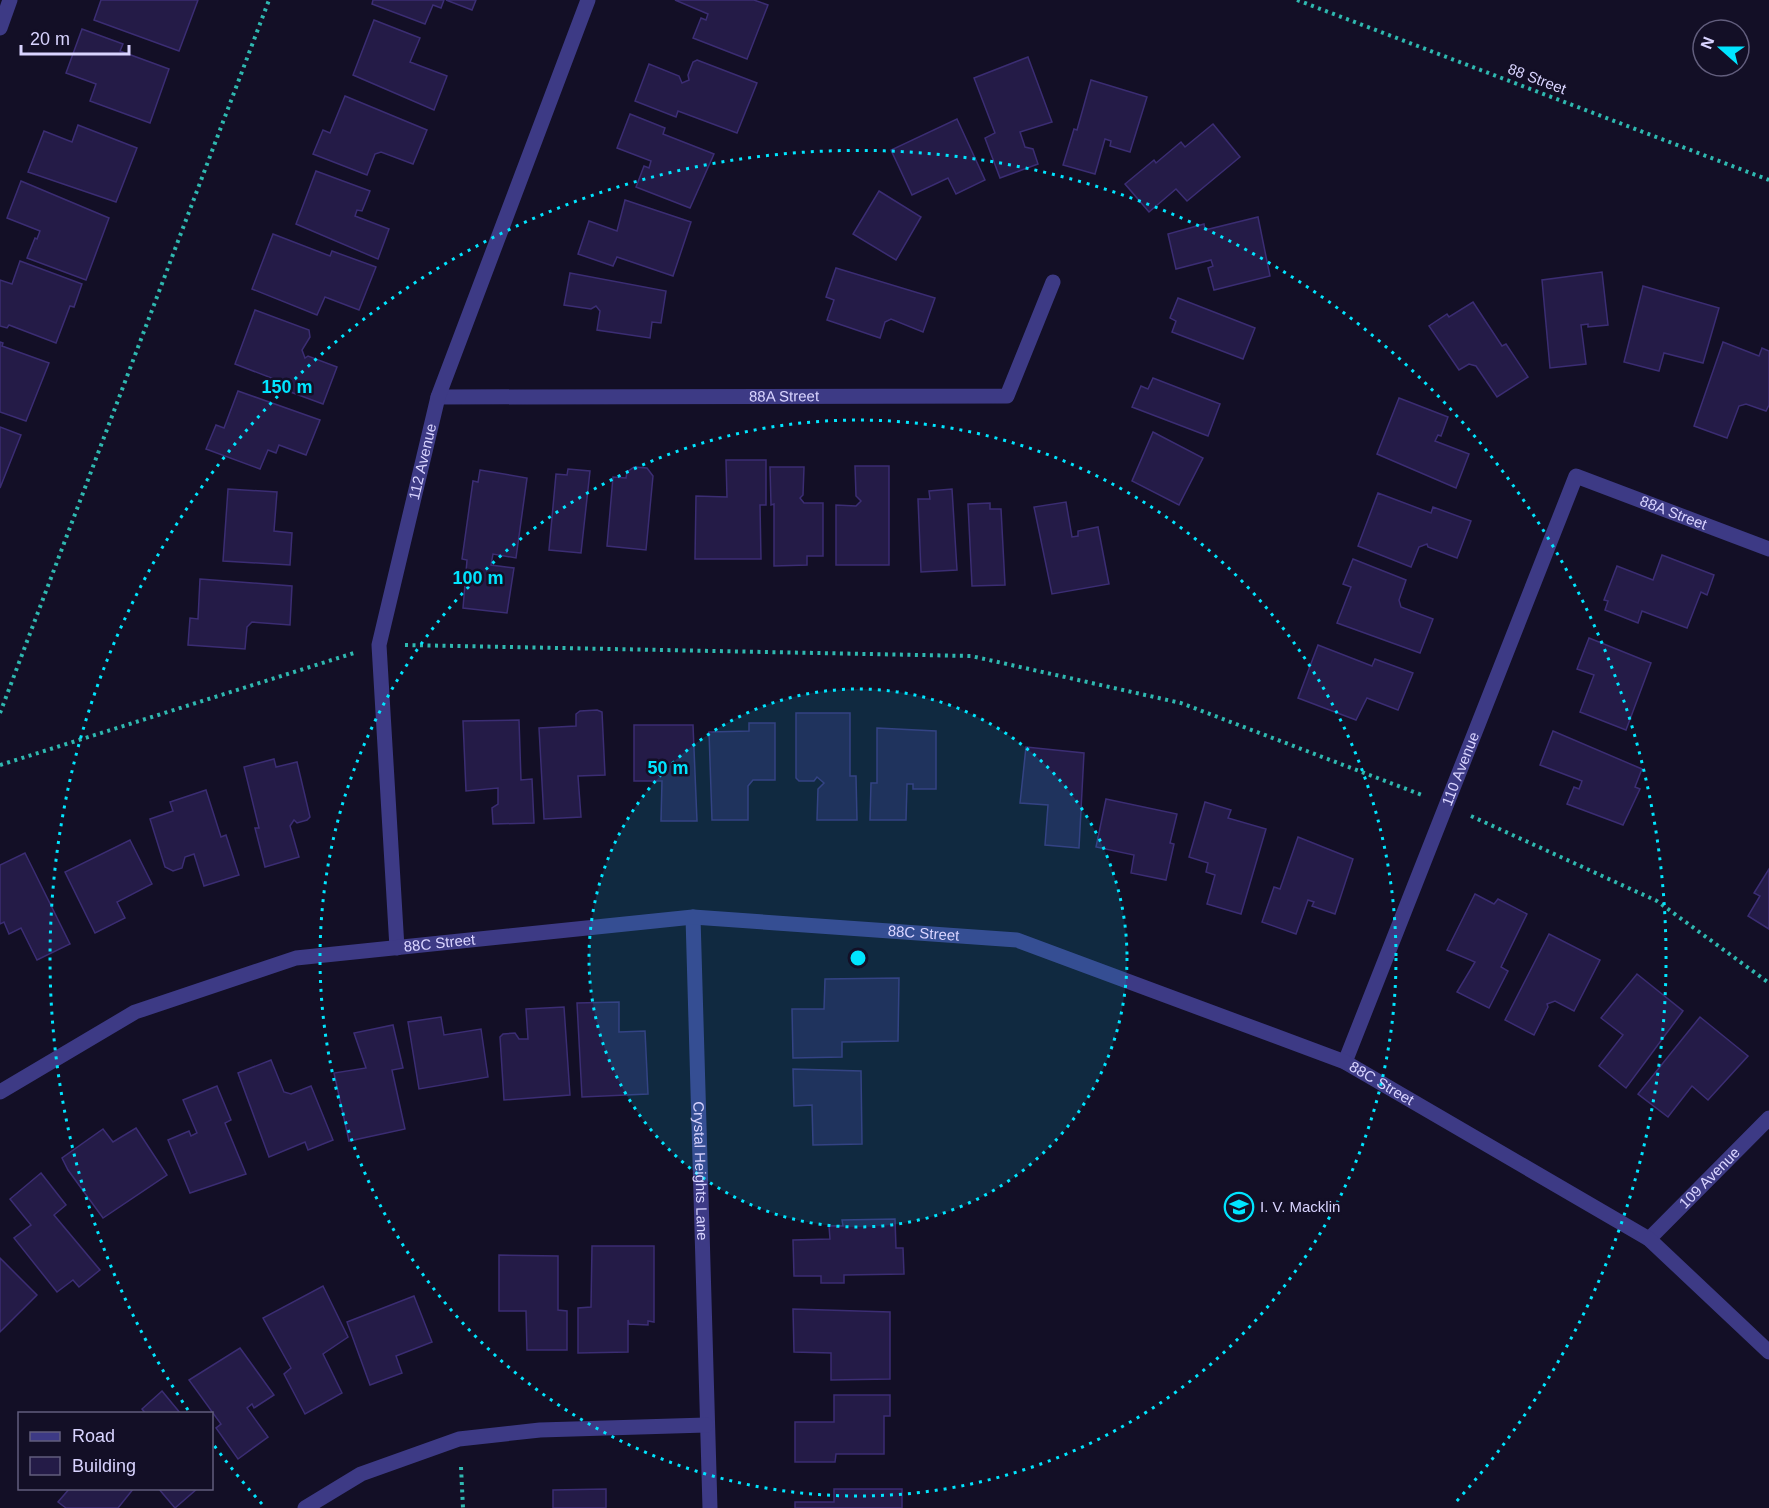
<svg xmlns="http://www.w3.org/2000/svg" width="1769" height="1508" font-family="Helvetica,sans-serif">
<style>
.building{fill:#241b47;stroke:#3b2d73;stroke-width:1.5}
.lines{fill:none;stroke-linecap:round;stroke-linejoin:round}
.path{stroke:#2fb8b0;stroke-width:4;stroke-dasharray:3 4.5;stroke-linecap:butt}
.minor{stroke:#3d3a85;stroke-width:15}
.tertiary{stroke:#3d3a85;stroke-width:15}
.ring{fill:none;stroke:#00e5ff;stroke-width:3;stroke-dasharray:3 6}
.labels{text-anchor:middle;stroke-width:5;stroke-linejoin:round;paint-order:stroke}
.street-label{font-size:15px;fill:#d9d4ff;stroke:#130f26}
.poi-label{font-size:15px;fill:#d9d4ff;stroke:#130f26;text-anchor:start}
.centre{fill:#00e5ff;stroke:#130f26;stroke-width:3}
.ring-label{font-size:18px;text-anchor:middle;font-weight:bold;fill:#00e5ff;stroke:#130f26;stroke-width:5;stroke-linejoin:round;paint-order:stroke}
</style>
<rect width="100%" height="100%" fill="#130f26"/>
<g class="building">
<path d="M 101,0 L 198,0 L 179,51 L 94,20 Z"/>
<path d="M 373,0 L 444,0 L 441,8 L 433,5 L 425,24 L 372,4 Z"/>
<path d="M 446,0 L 476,0 L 472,10 Z"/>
<path d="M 675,0 L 754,0 L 768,5 L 747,59 L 693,38 L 701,18 L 706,20 L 708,14 Z"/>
<path d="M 374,20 L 420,38 L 410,62 L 447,76 L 434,110 L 353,75 Z"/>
<path d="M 82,29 L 123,44 L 120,51 L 169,69 L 150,123 L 90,101 L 96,84 L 66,73 Z"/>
<path d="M 1028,57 L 1052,122 L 1020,132 L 1025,147 L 1033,149 L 1038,164 L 1000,178 L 985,138 L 995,133 L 974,78 Z"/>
<path d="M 697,60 L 757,83 L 737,133 L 678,111 L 676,117 L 635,101 L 649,64 L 679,76 L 682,83 L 689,80 L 688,75 L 693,62 Z"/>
<path d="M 1091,80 L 1147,97 L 1130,152 L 1110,146 L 1111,141 L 1105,139 L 1095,174 L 1063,165 L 1074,129 L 1077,130 Z"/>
<path d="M 345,96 L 427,130 L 413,164 L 381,152 L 375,154 L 367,175 L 313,154 L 323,130 L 330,133 Z"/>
<path d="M 630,114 L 665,128 L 663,134 L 714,154 L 690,208 L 636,187 L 644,166 L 649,168 L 651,161 L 617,148 Z"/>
<path d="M 957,119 L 985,180 L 956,194 L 948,178 L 912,195 L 891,150 Z"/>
<path d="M 1213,124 L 1240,157 L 1187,201 L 1176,189 L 1149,212 L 1125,184 L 1154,160 L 1156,163 L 1181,142 L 1185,147 Z"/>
<path d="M 78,125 L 137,148 L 116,202 L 28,172 L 44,131 L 72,142 Z"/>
<path d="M 316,171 L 370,191 L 362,211 L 357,210 L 355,216 L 389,229 L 378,259 L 296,224 Z"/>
<path d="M 21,181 L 109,218 L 86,280 L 27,258 L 35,238 L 37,239 L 40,231 L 7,218 Z"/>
<path d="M 879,191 L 921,217 L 896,260 L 853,234 Z"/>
<path d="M 625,200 L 691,222 L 673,276 L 617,257 L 613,266 L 578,254 L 589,221 L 617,231 Z"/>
<path d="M 1258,217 L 1270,276 L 1214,290 L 1208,268 L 1213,266 L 1211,260 L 1176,269 L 1168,234 L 1204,224 L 1205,230 Z"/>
<path d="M 273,234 L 330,256 L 332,251 L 376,267 L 359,310 L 325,297 L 317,315 L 252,289 Z"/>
<path d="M 20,261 L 82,284 L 74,307 L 70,306 L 56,343 L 9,325 L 7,328 L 0,326 L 0,280 L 12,284 Z"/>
<path d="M 836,268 L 935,298 L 923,332 L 891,319 L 885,322 L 880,338 L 827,320 L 834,300 L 826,297 Z"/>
<path d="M 1602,272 L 1608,325 L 1588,327 L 1588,324 L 1581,325 L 1586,364 L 1550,368 L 1542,280 Z"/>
<path d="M 570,273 L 666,291 L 661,323 L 652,322 L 650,338 L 597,330 L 600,311 L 596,306 L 591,309 L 564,305 Z"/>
<path d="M 1643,286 L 1719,308 L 1703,363 L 1664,353 L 1659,371 L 1624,362 Z"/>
<path d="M 1178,298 L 1255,328 L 1243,359 L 1172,332 L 1176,321 L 1170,318 Z"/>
<path d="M 1473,302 L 1502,346 L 1506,344 L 1528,377 L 1497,397 L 1476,366 L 1469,364 L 1459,370 L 1429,326 L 1447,314 L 1449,317 Z"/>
<path d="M 255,310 L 309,330 L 310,337 L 302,350 L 305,358 L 308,356 L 337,367 L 323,404 L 285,390 L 287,384 L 235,364 Z"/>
<path d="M 0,342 L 3,343 L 2,346 L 49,363 L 26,421 L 0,412 Z"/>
<path d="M 1723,342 L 1759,356 L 1762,348 L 1769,351 L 1769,405 L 1766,411 L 1746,404 L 1739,406 L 1727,438 L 1694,426 Z"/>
<path d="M 1153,378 L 1220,404 L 1208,436 L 1132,407 L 1141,386 L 1148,389 Z"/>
<path d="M 238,391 L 320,420 L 306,455 L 279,445 L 276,453 L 268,450 L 260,469 L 206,449 L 216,425 L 224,428 Z"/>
<path d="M 1399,398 L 1448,417 L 1441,436 L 1438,435 L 1435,441 L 1469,454 L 1456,488 L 1377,454 Z"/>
<path d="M 0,427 L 21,435 L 0,488 Z"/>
<path d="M 1153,432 L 1203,458 L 1179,505 L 1132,481 Z"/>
<path d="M 726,460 L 766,460 L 766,505 L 760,505 L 761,559 L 695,559 L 696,496 L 727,497 Z"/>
<path d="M 855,466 L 889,466 L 889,565 L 836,565 L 836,505 L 856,506 L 861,501 L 856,496 Z"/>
<path d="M 634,467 L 647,468 L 653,476 L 646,550 L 607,546 L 613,477 L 626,478 L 627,472 Z"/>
<path d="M 770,467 L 804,467 L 803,495 L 800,498 L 804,503 L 823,503 L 823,556 L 807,556 L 807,565 L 774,566 L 774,504 L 771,505 Z"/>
<path d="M 568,469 L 590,471 L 581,553 L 549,550 L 556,474 L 567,475 Z"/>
<path d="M 480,470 L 527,478 L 516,558 L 493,554 L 491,565 L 514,568 L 507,613 L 463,608 L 467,560 L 462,559 L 473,481 L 478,482 Z"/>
<path d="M 228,489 L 277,492 L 274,531 L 292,533 L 290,565 L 223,561 Z"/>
<path d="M 952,489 L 957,570 L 921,572 L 918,499 L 930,499 L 929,491 Z"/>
<path d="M 1378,493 L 1431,513 L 1433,507 L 1471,521 L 1457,558 L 1428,547 L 1427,544 L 1419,547 L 1411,567 L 1358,546 Z"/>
<path d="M 1066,502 L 1072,537 L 1078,536 L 1078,531 L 1098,527 L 1109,584 L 1052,594 L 1034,507 Z"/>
<path d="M 990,503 L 990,509 L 1001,509 L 1005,585 L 972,586 L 968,504 Z"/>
<path d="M 1662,555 L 1714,575 L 1707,595 L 1701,592 L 1687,628 L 1642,611 L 1638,623 L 1605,610 L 1608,601 L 1604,600 L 1617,566 L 1653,580 Z"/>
<path d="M 1353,559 L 1406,580 L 1399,600 L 1401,607 L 1433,619 L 1420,653 L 1337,623 L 1351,587 L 1343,584 Z"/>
<path d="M 200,579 L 292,586 L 290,625 L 252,622 L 247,627 L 245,649 L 188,645 L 190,618 L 198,619 Z"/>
<path d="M 1589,638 L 1651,663 L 1626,730 L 1580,712 L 1594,675 L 1577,669 Z"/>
<path d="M 1318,645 L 1372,666 L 1375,659 L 1413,673 L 1398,710 L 1367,698 L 1356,720 L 1298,698 Z"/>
<path d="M 597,710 L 602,712 L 605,775 L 578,776 L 581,817 L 544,819 L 539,728 L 576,726 L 576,714 L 580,711 Z"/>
<path d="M 796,713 L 850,713 L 850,776 L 856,776 L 857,820 L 817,820 L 818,789 L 824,783 L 817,777 L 814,781 L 799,781 L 796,778 Z"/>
<path d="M 519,720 L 521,780 L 532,779 L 534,823 L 493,824 L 492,808 L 498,804 L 498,788 L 466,791 L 463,721 Z"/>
<path d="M 749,723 L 775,723 L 775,780 L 753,780 L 748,786 L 748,820 L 712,820 L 709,732 L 749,731 Z"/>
<path d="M 634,725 L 693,725 L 697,821 L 661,821 L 662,781 L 634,781 Z"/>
<path d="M 877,728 L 936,731 L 936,789 L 913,789 L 913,784 L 907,784 L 906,820 L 870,820 L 871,783 L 877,783 Z"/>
<path d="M 1553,731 L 1642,769 L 1635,787 L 1640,789 L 1623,825 L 1567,804 L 1574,787 L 1579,789 L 1582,781 L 1540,765 Z"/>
<path d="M 1026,747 L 1084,753 L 1079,848 L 1045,845 L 1048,805 L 1020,803 Z"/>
<path d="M 274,759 L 276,767 L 297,762 L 310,817 L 307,820 L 297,823 L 294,820 L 290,826 L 299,857 L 265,867 L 255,828 L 259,828 L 244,767 Z"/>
<path d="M 206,790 L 221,837 L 226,835 L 239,875 L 204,886 L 194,854 L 185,857 L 182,868 L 173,871 L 165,867 L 150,819 L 173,811 L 170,802 Z"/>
<path d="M 1106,799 L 1177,814 L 1170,843 L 1174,844 L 1166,880 L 1131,873 L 1134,855 L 1096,847 Z"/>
<path d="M 1205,802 L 1231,810 L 1228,818 L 1266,829 L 1241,914 L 1207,904 L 1215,875 L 1206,872 L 1208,863 L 1189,857 Z"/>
<path d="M 1298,837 L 1353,859 L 1335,914 L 1312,906 L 1314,902 L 1308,900 L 1296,934 L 1262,922 L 1274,887 L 1280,889 Z"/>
<path d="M 130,840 L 152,884 L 117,902 L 125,918 L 95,933 L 65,872 Z"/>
<path d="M 25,853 L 70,944 L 37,960 L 21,928 L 9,934 L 4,922 L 0,924 L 0,865 Z"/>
<path d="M 1769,869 L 1769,929 L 1748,916 L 1760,896 L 1754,893 Z"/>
<path d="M 1475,894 L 1494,904 L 1498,899 L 1527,914 L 1501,967 L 1508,971 L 1489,1008 L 1457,992 L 1475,962 L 1447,950 Z"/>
<path d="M 1549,934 L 1600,960 L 1574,1011 L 1555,1001 L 1547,1004 L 1548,1007 L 1534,1035 L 1505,1020 Z"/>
<path d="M 1637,974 L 1683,1011 L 1626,1088 L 1599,1066 L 1623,1035 L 1601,1018 Z"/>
<path d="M 899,978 L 898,1041 L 842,1042 L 842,1057 L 793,1058 L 792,1009 L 824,1009 L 825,979 Z"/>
<path d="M 619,1002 L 619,1032 L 645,1031 L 648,1094 L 582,1097 L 577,1003 Z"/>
<path d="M 564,1007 L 570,1095 L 504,1100 L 500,1037 L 503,1034 L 515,1033 L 519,1039 L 528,1039 L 526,1009 Z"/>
<path d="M 441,1017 L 444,1035 L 481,1029 L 488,1077 L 419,1089 L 408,1022 Z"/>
<path d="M 1700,1017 L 1748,1056 L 1708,1100 L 1692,1086 L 1668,1117 L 1638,1094 Z"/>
<path d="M 393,1025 L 403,1068 L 392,1070 L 405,1129 L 349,1141 L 334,1073 L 366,1068 L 354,1033 Z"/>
<path d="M 271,1060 L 284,1092 L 291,1094 L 311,1086 L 333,1140 L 308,1150 L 305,1142 L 269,1157 L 238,1073 Z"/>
<path d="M 793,1069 L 861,1071 L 862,1144 L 813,1145 L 812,1105 L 794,1106 Z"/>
<path d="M 217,1086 L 231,1120 L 225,1123 L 246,1174 L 190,1193 L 168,1140 L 189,1131 L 191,1136 L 197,1133 L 183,1100 Z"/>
<path d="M 136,1128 L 167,1175 L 103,1218 L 68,1170 L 62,1158 L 103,1129 L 113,1142 Z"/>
<path d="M 41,1173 L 66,1205 L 54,1215 L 100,1270 L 79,1287 L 73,1280 L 57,1292 L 14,1238 L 31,1225 L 10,1199 Z"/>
<path d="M 895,1219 L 896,1248 L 903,1248 L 904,1274 L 844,1275 L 844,1283 L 821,1283 L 821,1276 L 794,1276 L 793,1240 L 830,1239 L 829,1226 L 843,1226 L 842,1220 Z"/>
<path d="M 592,1246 L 654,1246 L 654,1322 L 648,1321 L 648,1325 L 629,1324 L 628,1320 L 628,1352 L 578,1353 L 578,1308 L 591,1307 Z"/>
<path d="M 499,1255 L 558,1256 L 558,1310 L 567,1311 L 567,1350 L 527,1350 L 526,1311 L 499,1311 Z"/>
<path d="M 0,1258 L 37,1295 L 0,1332 Z"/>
<path d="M 323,1286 L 348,1337 L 323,1354 L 342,1393 L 305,1414 L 284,1374 L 291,1368 L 263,1318 Z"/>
<path d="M 414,1296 L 432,1342 L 396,1356 L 402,1373 L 370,1385 L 347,1322 Z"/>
<path d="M 793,1309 L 890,1312 L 890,1379 L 831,1380 L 831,1353 L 794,1352 Z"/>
<path d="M 240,1348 L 274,1395 L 254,1408 L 252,1404 L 247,1408 L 268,1437 L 238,1459 L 216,1428 L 221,1424 L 189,1380 Z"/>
<path d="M 162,1391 L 181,1414 L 146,1414 L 142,1409 Z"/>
<path d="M 834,1395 L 890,1395 L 890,1416 L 884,1416 L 884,1454 L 836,1454 L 835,1462 L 795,1462 L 795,1422 L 834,1422 Z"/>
<path d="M 70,1488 L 134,1488 L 118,1508 L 66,1508 L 58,1502 Z"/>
<path d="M 158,1488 L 198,1488 L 175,1508 Z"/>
<path d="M 606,1489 L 606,1508 L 553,1508 L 553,1490 Z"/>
<path d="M 834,1489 L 902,1489 L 902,1508 L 795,1508 L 795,1502 L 834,1502 Z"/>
</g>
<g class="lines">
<g class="path">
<path d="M 1297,0 L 1769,180"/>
<path d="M 405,645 L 971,656 L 1181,703 L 1422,795"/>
<path d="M 0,713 L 269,0"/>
<path d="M 0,765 L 354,653"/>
<path d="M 1471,816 L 1657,901 L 1769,983"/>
<path d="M 461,1467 L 463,1508"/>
</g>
<g class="minor">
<path d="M 0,28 L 10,0"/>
<path id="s1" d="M 438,397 L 1007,396 L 1053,282"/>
<path id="s2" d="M 693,917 L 710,1508"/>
<path id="s3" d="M 1345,1062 L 1576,476 L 1769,549"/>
<path id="s4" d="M 1649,1239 L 1769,1118"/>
<path d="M 305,1508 L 361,1474 L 459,1439 L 540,1430 L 706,1425"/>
</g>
<g class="tertiary">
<path id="s5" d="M 397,948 L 379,645 L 438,397 L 588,0"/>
<path id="s6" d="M 0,1092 L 135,1012 L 296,958 L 693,917 L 1017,940 L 1345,1062 L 1649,1239 L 1769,1352"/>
</g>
</g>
<circle cx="858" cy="958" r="269" fill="#00e5ff" fill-opacity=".12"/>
<g class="ring">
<circle cx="858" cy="958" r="269"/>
<circle cx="858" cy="958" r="538"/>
<path d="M262 1504A808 808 0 0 1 213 1444M188 1410A808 808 0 1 1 1454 1504"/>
</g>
<defs>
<g id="school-ring" transform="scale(1.5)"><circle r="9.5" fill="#130f26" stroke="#00e5ff" stroke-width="1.5"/><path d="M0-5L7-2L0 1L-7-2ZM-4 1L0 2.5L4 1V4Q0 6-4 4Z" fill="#00e5ff"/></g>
</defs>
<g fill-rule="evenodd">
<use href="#school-ring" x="1239" y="1207"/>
</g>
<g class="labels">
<g class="street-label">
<text transform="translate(1537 79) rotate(21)" y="5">88 Street</text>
<text dy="5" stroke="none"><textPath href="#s1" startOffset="346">88A Street</textPath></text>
<text dy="5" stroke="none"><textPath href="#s5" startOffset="492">112 Avenue</textPath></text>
<text dy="5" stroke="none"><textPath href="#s3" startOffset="734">88A Street</textPath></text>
<text dy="5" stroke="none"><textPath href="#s3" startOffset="315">110 Avenue</textPath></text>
<text dy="5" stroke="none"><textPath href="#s6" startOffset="957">88C Street</textPath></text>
<text dy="5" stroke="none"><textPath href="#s6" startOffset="471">88C Street</textPath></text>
<text dy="5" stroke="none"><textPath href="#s6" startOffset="1443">88C Street</textPath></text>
<text dy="5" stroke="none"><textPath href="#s2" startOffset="254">Crystal Heights Lane</textPath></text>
<text dy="5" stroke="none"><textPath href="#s4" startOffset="86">109 Avenue</textPath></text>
</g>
<g class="poi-label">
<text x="1260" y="1212">I. V. Macklin</text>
</g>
</g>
<circle cx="858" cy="958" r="9" class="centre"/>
<g class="ring-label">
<text x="287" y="393">150 m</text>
<text x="478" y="584">100 m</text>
<text x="668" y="774">50 m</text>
</g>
<rect x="18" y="1412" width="195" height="78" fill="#130f26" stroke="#625e7d" stroke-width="1.5"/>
<rect x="30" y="1432" width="30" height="9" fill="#3d3a85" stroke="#625e7d" stroke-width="1.5"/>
<text x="72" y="1442" font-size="18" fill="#d9d4ff">Road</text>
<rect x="30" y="1457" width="30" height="18" fill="#241b47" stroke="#625e7d" stroke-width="1.5"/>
<text x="72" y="1472" font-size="18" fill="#d9d4ff">Building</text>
<g transform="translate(1721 48) rotate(291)"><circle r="28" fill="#130f26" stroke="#625e7d" stroke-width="1.5"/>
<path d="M0-4.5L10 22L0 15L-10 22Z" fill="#00e5ff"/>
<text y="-9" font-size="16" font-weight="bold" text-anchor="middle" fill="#d9d4ff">N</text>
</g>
<path d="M21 45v9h108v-9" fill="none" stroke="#d9d4ff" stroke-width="3"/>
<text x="30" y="45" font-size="18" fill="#d9d4ff" stroke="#130f26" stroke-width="4.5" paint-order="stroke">20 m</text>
</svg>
